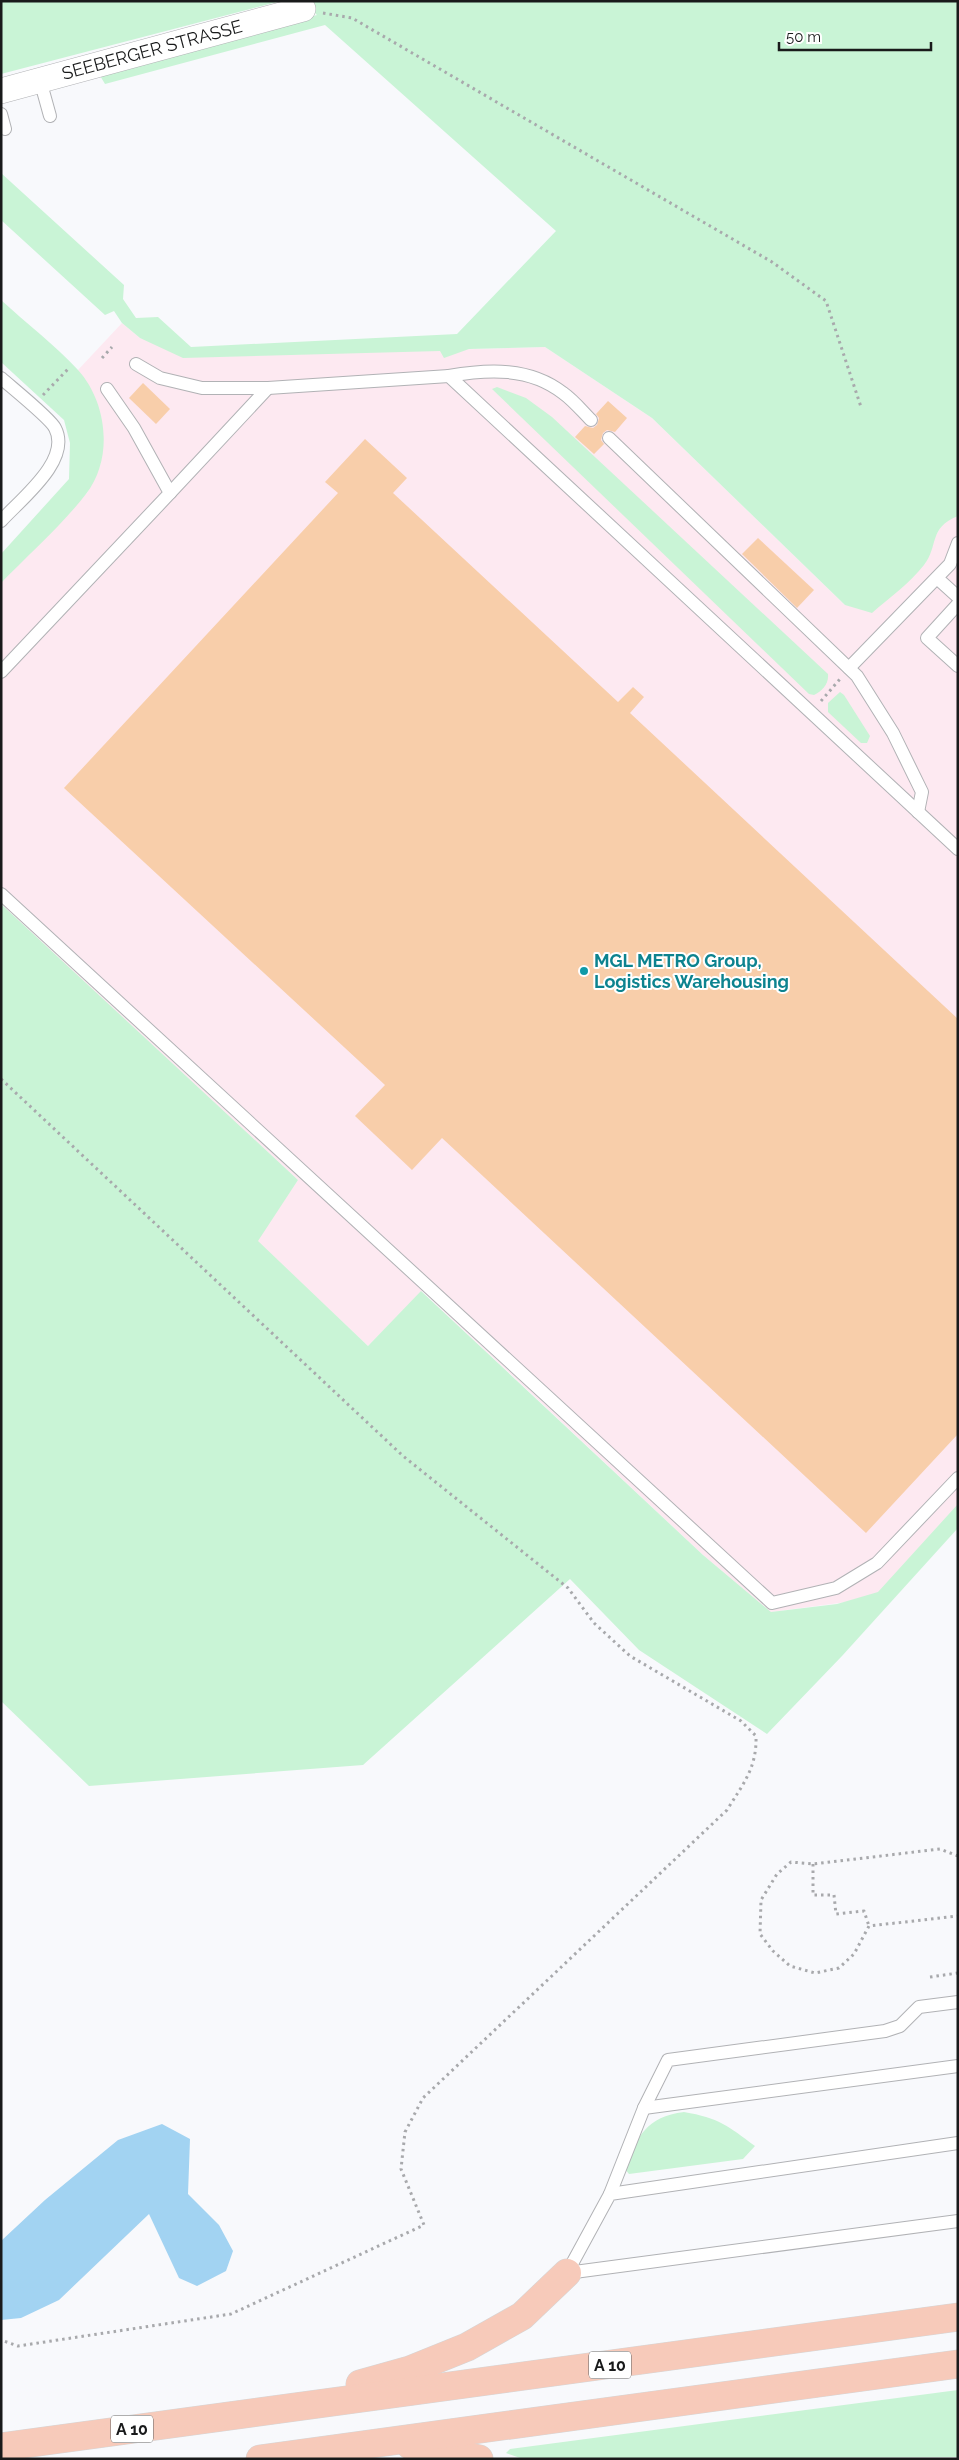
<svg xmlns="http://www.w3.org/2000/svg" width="959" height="2460" font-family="Raleway,sans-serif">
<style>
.commercial{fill:#fde9f1}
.green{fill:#c9f4d6}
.water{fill:#a2d3f2}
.building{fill:#f8ceaa}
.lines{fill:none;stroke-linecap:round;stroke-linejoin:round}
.lane-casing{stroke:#b1b2b5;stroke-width:14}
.street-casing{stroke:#b1b2b5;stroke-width:26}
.highway-casing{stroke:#d6d6d6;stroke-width:29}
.path{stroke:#a8a9ac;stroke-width:3;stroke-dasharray:2.5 4;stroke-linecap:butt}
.lane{stroke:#fff;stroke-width:12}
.street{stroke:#fff;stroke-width:25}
.highway{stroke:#f7caba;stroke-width:28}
.culture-dot{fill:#0f9aa8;stroke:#fff;stroke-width:2}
.labels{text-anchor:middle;stroke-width:4;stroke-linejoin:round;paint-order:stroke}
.shield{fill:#fff;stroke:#5e5f5f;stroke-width:1}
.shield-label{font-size:16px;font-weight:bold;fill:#191a1b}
.street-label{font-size:18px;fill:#191a1b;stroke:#fff}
.culture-label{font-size:18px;font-weight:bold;fill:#0d838f;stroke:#fff;text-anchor:start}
</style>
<rect width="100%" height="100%" fill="#f8f9fc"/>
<path class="commercial" d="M 122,323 L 140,338 L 204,357 L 545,347 L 652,418 L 845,605 L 925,564 L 934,539 L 944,521 L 958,516 L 958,1525 L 892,1596 L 771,1612 L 703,1555 L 422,1291 L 368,1346 L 257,1241 L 298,1180 L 1,904 L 1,583 L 87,493 L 100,466 L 103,442 L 92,392 L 78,370 Z"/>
<g class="green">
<path d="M 1,1 L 281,1 L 1,74 Z"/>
<path d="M 302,1 L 958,1 L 958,516 C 928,528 939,546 924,565 C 910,583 889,598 872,613 L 845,605 L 652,418 L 545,347 L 469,349 L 444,358 L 440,351 L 183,358 L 140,338 L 122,323 L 114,311 L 105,315 L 1,220 L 1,173 L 124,285 L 123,299 L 136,318 L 158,317 L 191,347 L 457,334 L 556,231 L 325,25 L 105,84 L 99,74 L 317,15 Z"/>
<path d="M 1,300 C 26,323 55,345 78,370 C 107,402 114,458 86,494 C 63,524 28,555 1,583 L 1,554 L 69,479 L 70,443 L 64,420 L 1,362 Z"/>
<path d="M 497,387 L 526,398 L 552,417 L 828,674 C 829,684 822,691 814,695 L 809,694 L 492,389 Z"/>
<path d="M 840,692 L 844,695 L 870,736 L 867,743 L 861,743 L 828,712 L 828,703 Z"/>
<path d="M 1,904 L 298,1180 L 258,1241 L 368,1346 L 421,1291 L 703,1555 L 771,1612 L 837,1604 L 878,1592 L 958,1504 L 958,1528 L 842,1656 L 767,1734 L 639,1650 L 570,1579 L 363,1765 L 89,1786 L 1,1701 Z"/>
<path d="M 684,2112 C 719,2118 728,2126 755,2146 L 743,2159 L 629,2174 L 624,2168 C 638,2136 646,2117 684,2112 Z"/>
<path d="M 958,2390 L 958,2457 L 523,2459 L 506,2453 L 510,2449 Z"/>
</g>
<path class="water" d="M 162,2124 L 190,2139 L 188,2194 L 219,2225 L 233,2251 L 226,2271 L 197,2286 L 179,2278 L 149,2214 L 59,2300 L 21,2318 L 1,2320 L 1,2241 L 45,2200 L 118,2140 Z"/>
<g class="building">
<path d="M 143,383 L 170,409 L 156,424 L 129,398 Z"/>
<path d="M 608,401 L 627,418 L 615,432 L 607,430 L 603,433 L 601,440 L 604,444 L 594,454 L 575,437 L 585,426 L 593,428 L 597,425 L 599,418 L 596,414 Z"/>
<path d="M 365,439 L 407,478 L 393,493 L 618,702 L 633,687 L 644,697 L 630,713 L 958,1019 L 958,1434 L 866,1533 L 442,1138 L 412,1170 L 355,1116 L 385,1085 L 64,788 L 338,493 L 325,482 Z"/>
<path d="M 758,538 L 814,590 L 797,608 L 742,554 Z"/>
</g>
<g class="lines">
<g class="lane-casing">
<g id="lane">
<path d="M 40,80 L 50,116"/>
<path d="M 1,114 L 5,129"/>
<path d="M 136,364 L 160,378 L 202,388 L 268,388 L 449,376 L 958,849"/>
<path d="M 449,376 C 488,369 530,367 563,393 C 573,400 582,411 591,420"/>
<path d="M 1,378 C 11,387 50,418 55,428 C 72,460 21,499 1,521"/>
<path d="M 609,438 L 857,676 L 893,733 L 922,792 L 918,812"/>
<path d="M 170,493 L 268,388"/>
<path d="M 937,578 L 958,597"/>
<path d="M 958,604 L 927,638 L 958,666"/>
<path d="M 849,668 L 950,564 L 958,543"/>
<path d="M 1,672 L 170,493 L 134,428 L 107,389"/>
<path d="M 1,894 L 772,1603 L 836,1588 L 877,1563 L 958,1478"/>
<path d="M 644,2108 L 958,2066"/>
<path d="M 610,2194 L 644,2108 L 668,2060 L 885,2031 L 900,2026 L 919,2007 L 958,2002"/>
<path d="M 567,2273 L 610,2194 L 958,2143"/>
<path d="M 567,2273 L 958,2221"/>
</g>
</g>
<g class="street-casing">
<path id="street" d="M 1,91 L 303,9"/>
</g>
<g class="highway-casing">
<g id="highway">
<path d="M 360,2384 L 410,2370 L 467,2347 L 522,2316 L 567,2273"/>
<path d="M 410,2445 L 479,2459"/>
<path d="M 1,2447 L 958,2317"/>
<path d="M 260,2459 L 958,2364"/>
</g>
</g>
<g class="path">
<path d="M 323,13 L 352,18 L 772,262 L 826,301 L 861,407"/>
<path d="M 102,358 L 112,347"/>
<path d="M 43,395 L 70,367"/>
<path d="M 821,701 L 840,679"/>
<path d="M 1,1079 L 403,1456 L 568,1588 L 594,1623 L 630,1656 L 741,1721 L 756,1736 C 757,1768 743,1784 727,1810 L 423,2098 L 405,2132 L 401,2169 L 424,2225 L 231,2314 L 18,2346 L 1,2340"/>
<path d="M 958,1856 L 940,1849 L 813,1864 L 791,1862 L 777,1874 L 761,1900 L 760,1934 L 773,1951 L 790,1966 L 815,1973 L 839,1968 L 854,1954 L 869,1926 L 958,1916"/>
<path d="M 813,1864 L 813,1895 L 834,1895 L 836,1914 L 864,1911 L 869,1926"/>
<path d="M 930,1977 L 958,1973"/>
</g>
<use href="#lane" class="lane"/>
<use href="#street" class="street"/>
<use href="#highway" class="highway"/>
</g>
<circle class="culture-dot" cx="584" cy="971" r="5"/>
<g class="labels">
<g class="shield">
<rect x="589" y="2351.5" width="42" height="27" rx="4"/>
<rect x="111" y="2415.5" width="42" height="27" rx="4"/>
</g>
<g class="shield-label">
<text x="610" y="2371">A 10</text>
<text x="132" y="2435">A 10</text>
</g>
<g class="street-label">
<text transform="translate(152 50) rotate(-15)" y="6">SEEBERGER STRASSE</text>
</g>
<g class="culture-label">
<text x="594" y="967">MGL METRO Group,<tspan x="594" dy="21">Logistics Warehousing</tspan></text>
</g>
</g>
<rect width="959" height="2460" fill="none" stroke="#191a1b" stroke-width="5"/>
<path d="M779 42v8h152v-8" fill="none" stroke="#191a1b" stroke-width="2.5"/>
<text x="786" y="42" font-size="15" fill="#191a1b" stroke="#ffffff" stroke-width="4" paint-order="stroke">50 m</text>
</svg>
